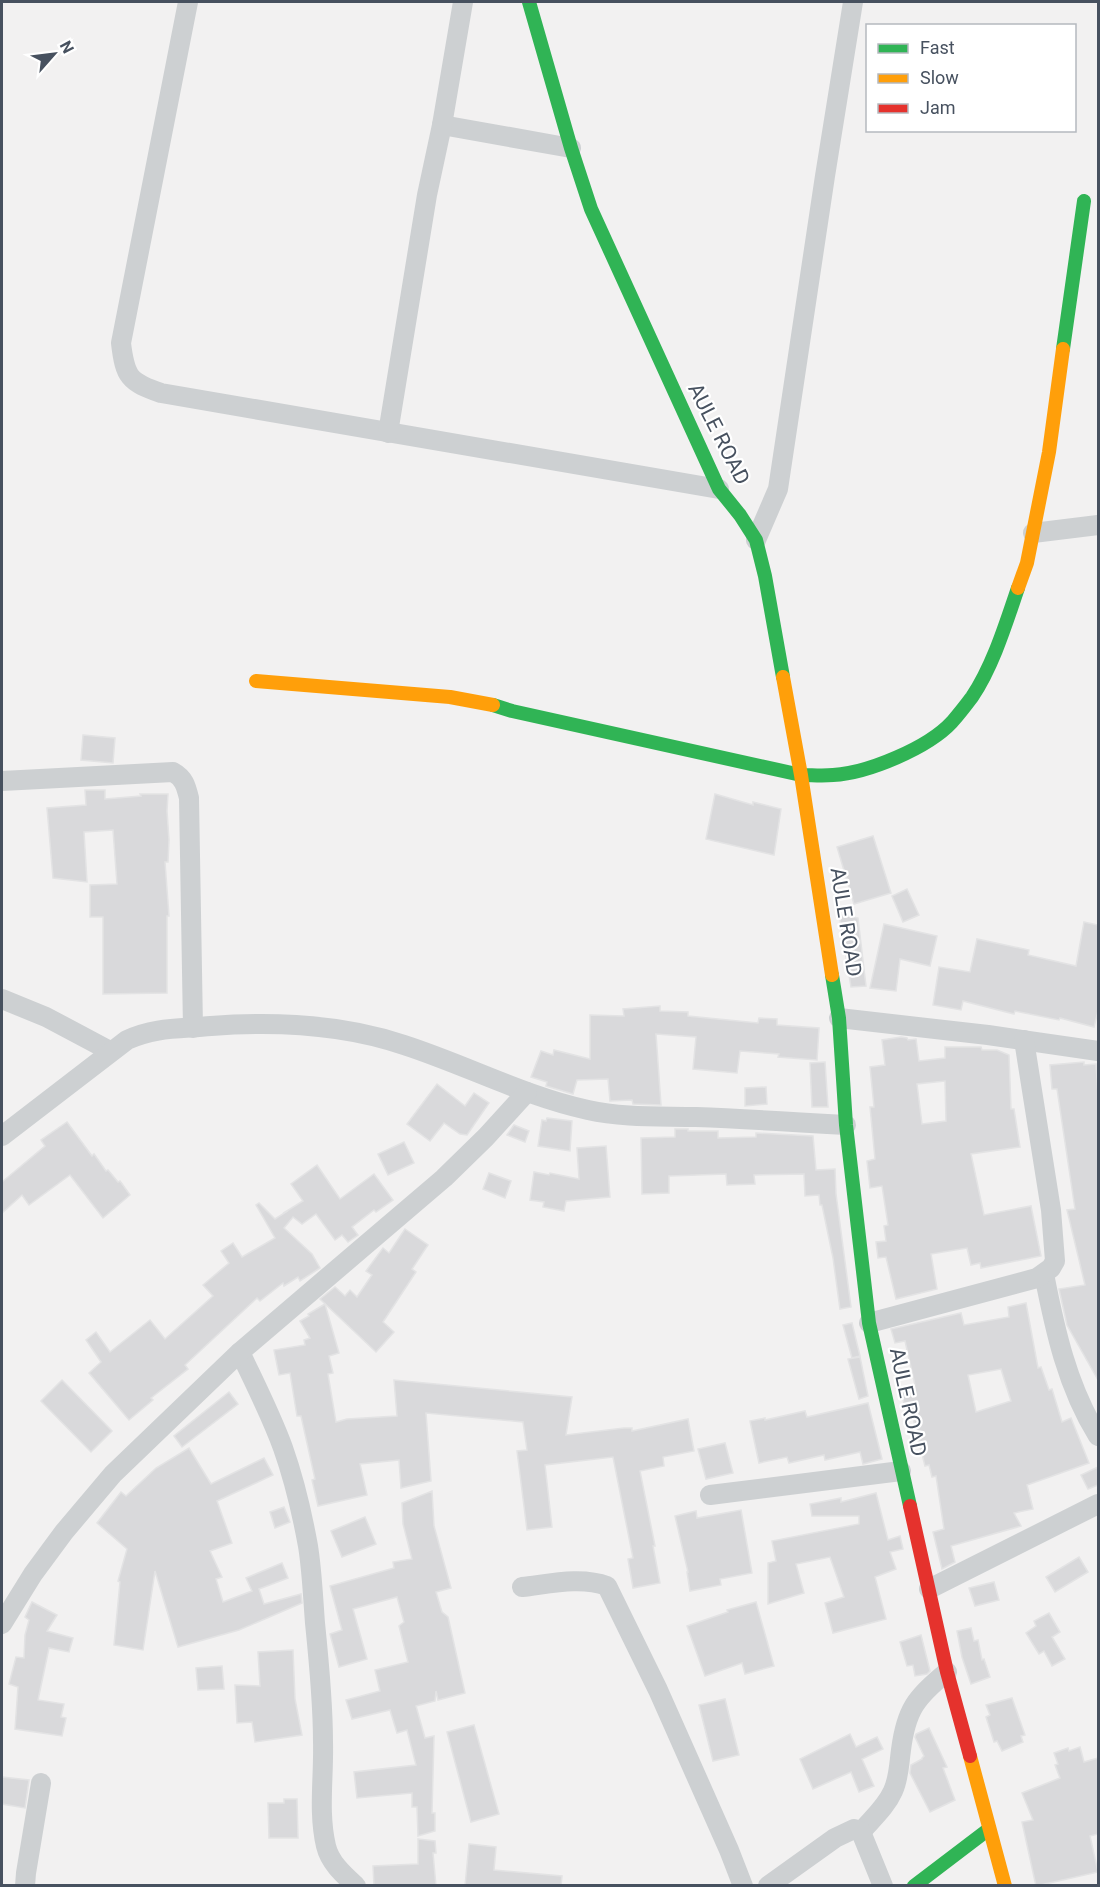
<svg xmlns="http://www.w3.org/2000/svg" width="1100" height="1887" font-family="Roboto,sans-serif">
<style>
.building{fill:#d9d9db;stroke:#e3e3e4;stroke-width:1.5;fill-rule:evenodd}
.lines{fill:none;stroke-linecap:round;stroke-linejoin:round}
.street{stroke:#cdd0d2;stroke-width:20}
.fast{stroke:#30b455;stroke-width:14}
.slow{stroke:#ff9f0a;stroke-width:14}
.jam{stroke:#e5322d;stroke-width:14}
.labels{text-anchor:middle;stroke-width:4.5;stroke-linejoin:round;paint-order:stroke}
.street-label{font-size:21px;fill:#47515f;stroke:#fff}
</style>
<rect width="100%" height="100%" fill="#f2f1f1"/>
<g class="building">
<path d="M 83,735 L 115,738 L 113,763 L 81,760 Z"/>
<path d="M 85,790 L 105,790 L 105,799 L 141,796 L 140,794 L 168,794 L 167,811 L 169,840 L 168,862 L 165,862 L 169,916 L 167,916 L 167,993 L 103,994 L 103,917 L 90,917 L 90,885 L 117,884 L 113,830 L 84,832 L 87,882 L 53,878 L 47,808 L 86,805 Z"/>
<path d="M 715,794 L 753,805 L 753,802 L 781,809 L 774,855 L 706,839 Z"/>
<path d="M 873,836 L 891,893 L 854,904 L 837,847 Z"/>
<path d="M 907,889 L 919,915 L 903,922 L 892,896 Z"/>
<path d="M 839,914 L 858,918 L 866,986 L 851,987 Z"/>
<path d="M 1084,922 L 1098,925 L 1098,1011 L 1094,1027 L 1060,1018 L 1059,1020 L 1015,1011 L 1014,1014 L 963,1001 L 961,1010 L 933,1005 L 939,967 L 970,972 L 977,939 L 1029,950 L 1028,955 L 1076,966 Z"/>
<path d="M 884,924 L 937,936 L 930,966 L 900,959 L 896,991 L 870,988 Z"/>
<path d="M 660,1006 L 660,1011 L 688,1012 L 688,1016 L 758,1023 L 759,1018 L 777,1019 L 777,1025 L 819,1028 L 817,1060 L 778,1057 L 779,1054 L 740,1051 L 737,1073 L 693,1069 L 696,1037 L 656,1034 L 661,1105 L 633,1104 L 632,1100 L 610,1101 L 608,1079 L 577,1080 L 573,1094 L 546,1086 L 547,1082 L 531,1077 L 541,1051 L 553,1055 L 554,1050 L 590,1059 L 590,1015 L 624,1016 L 623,1009 Z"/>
<path d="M 901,1037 L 907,1038 L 908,1040 L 916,1039 L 919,1061 L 945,1058 L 945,1047 L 981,1047 L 982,1050 L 997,1050 L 1009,1055 L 1011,1109 L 1014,1109 L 1020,1147 L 971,1154 L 984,1215 L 1031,1206 L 1041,1256 L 981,1268 L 980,1263 L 971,1265 L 967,1248 L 931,1254 L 937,1289 L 896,1299 L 886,1257 L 878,1258 L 876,1242 L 886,1241 L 884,1226 L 888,1225 L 882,1186 L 870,1188 L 867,1161 L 875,1159 L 870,1107 L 874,1107 L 870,1067 L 885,1065 L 882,1040 ZM 945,1081 L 946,1121 L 922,1124 L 917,1084 Z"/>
<path d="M 825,1062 L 828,1107 L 812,1107 L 810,1063 Z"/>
<path d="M 1084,1062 L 1084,1065 L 1096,1064 L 1098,1093 L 1098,1380 L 1067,1325 L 1059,1289 L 1085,1285 L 1067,1210 L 1075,1209 L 1057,1089 L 1052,1089 L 1050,1065 Z"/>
<path d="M 437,1084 L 465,1106 L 474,1093 L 489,1103 L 467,1135 L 460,1134 L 444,1123 L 430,1141 L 407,1124 Z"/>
<path d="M 766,1087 L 767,1104 L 745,1106 L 745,1088 Z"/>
<path d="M 547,1118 L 572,1121 L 570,1151 L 538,1146 L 542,1120 L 546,1121 Z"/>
<path d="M 67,1122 L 92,1156 L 94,1154 L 106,1171 L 108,1170 L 118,1182 L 120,1181 L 130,1195 L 103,1218 L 70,1175 L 29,1205 L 22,1195 L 2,1213 L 2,1182 L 45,1146 L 41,1140 Z"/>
<path d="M 514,1125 L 529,1131 L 525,1142 L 507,1135 Z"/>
<path d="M 675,1129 L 688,1129 L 688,1131 L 718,1131 L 718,1138 L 756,1137 L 756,1133 L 813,1136 L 816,1170 L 835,1169 L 836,1194 L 851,1307 L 840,1309 L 833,1258 L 822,1205 L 820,1205 L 819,1195 L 805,1196 L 804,1174 L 754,1175 L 755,1184 L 727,1185 L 726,1174 L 669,1176 L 669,1193 L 642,1194 L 641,1138 L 675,1137 Z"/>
<path d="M 404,1142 L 414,1163 L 388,1175 L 378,1154 Z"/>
<path d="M 606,1146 L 610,1197 L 566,1201 L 564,1211 L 543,1207 L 544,1202 L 530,1200 L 534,1172 L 549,1175 L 550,1173 L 579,1179 L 577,1148 Z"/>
<path d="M 317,1165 L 340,1199 L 374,1174 L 393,1200 L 376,1212 L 374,1210 L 352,1227 L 358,1235 L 348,1242 L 342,1235 L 335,1240 L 316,1214 L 302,1224 L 293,1217 L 284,1228 L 312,1254 L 320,1268 L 300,1281 L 298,1277 L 284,1286 L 283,1283 L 260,1301 L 257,1298 L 185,1365 L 188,1369 L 151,1398 L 153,1400 L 129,1420 L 89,1373 L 101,1362 L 86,1340 L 96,1332 L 110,1352 L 150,1320 L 165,1339 L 213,1296 L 203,1285 L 229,1263 L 221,1251 L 233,1243 L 242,1257 L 275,1238 L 256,1205 L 259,1203 L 275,1219 L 286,1212 L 285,1212 L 303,1201 L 291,1184 Z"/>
<path d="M 489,1173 L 511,1181 L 505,1198 L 483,1189 Z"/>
<path d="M 405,1229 L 428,1245 L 412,1269 L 416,1272 L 383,1322 L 394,1332 L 376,1352 L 320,1299 L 335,1287 L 345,1296 L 350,1290 L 357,1297 L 372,1275 L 366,1271 L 383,1248 L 389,1253 Z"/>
<path d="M 1026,1303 L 1038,1368 L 1041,1367 L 1049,1390 L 1052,1389 L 1062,1422 L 1071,1418 L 1089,1463 L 1027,1485 L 1033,1509 L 1014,1513 L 1021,1526 L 951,1546 L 955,1562 L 942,1569 L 933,1532 L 944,1529 L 936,1476 L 932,1477 L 929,1465 L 925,1466 L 909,1402 L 904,1404 L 901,1389 L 915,1385 L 905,1341 L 895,1343 L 891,1329 L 961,1313 L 964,1325 L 1009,1317 L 1008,1307 ZM 1001,1369 L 1011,1401 L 976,1412 L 968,1375 Z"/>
<path d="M 325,1304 L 339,1353 L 329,1356 L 333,1373 L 328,1374 L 336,1422 L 347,1419 L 397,1416 L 394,1380 L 572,1397 L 566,1435 L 624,1428 L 632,1428 L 632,1431 L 688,1419 L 694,1451 L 663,1457 L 664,1466 L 640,1471 L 655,1546 L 653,1546 L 660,1583 L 633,1588 L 628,1559 L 633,1558 L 613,1457 L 545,1465 L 552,1527 L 527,1530 L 517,1451 L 527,1450 L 523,1422 L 426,1413 L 431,1481 L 401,1488 L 399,1460 L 360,1464 L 367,1495 L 318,1506 L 312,1480 L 315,1479 L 301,1416 L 297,1416 L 290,1373 L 279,1375 L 274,1350 L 305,1345 L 304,1340 L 310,1338 L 300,1321 L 309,1316 L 308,1314 Z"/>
<path d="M 852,1323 L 860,1356 L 852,1358 L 843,1325 Z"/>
<path d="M 860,1357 L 868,1396 L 859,1399 L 848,1359 Z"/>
<path d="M 62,1380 L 112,1431 L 91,1452 L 41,1401 Z"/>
<path d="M 229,1392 L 238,1404 L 182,1447 L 174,1436 Z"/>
<path d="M 868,1403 L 882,1459 L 863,1464 L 860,1452 L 825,1460 L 824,1455 L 789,1463 L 787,1457 L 759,1463 L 750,1421 L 765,1418 L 765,1420 L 805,1411 L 807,1417 Z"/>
<path d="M 725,1443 L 733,1473 L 706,1479 L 698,1449 Z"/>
<path d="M 189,1448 L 211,1484 L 264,1458 L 273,1475 L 217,1501 L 232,1543 L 210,1551 L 222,1577 L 216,1579 L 223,1602 L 252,1591 L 246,1578 L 282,1563 L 288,1578 L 259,1589 L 264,1604 L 301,1594 L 302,1603 L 239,1630 L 178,1647 L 155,1571 L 143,1650 L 114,1645 L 120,1582 L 118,1581 L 127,1549 L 97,1523 L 121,1492 L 126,1496 L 156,1468 Z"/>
<path d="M 1098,1467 L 1098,1485 L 1088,1489 L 1081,1475 Z"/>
<path d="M 432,1491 L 434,1526 L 451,1588 L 436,1592 L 442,1612 L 448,1617 L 465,1693 L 438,1700 L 436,1691 L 435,1701 L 416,1706 L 425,1738 L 434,1736 L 432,1813 L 435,1813 L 435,1831 L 418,1836 L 417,1807 L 412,1807 L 412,1793 L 357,1798 L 354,1772 L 416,1765 L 407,1730 L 397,1733 L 390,1710 L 352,1719 L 346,1700 L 380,1691 L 375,1670 L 408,1662 L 399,1626 L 404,1622 L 397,1597 L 353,1609 L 367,1659 L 339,1667 L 330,1634 L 342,1630 L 330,1586 L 394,1568 L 393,1562 L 412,1559 L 403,1524 L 402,1503 Z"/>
<path d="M 876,1493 L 888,1540 L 900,1536 L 903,1549 L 890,1552 L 896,1569 L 875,1577 L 886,1619 L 833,1633 L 825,1603 L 844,1597 L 830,1557 L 796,1564 L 804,1593 L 768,1604 L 768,1563 L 776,1561 L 772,1541 L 859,1524 L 859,1516 L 812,1516 L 810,1504 L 841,1498 L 841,1502 Z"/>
<path d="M 284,1507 L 290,1522 L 275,1528 L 270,1512 Z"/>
<path d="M 741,1510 L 752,1573 L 720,1579 L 721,1585 L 690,1591 L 687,1572 L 688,1572 L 675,1516 L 696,1511 L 697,1518 Z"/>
<path d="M 365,1517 L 376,1544 L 342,1557 L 331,1531 Z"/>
<path d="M 1079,1557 L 1088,1572 L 1055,1592 L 1046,1577 Z"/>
<path d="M 994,1582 L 999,1600 L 975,1606 L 969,1588 Z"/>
<path d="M 32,1602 L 57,1615 L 47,1631 L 73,1638 L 69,1652 L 49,1648 L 38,1700 L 64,1704 L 61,1717 L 66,1718 L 62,1736 L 15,1729 L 18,1687 L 9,1684 L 16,1657 L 24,1658 L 25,1635 L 29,1620 L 25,1617 Z"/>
<path d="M 756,1602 L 774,1666 L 745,1674 L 742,1663 L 705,1676 L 687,1626 L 728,1612 L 727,1610 Z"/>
<path d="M 1049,1613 L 1060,1632 L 1052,1637 L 1065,1659 L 1052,1666 L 1044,1651 L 1039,1654 L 1026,1633 L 1036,1626 L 1034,1621 Z"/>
<path d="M 971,1628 L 974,1641 L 978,1640 L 982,1660 L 984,1659 L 990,1677 L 971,1684 L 962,1657 L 957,1631 Z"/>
<path d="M 921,1635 L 930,1671 L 927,1674 L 915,1676 L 913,1665 L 907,1666 L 900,1642 Z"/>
<path d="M 293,1650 L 295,1699 L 302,1735 L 255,1742 L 252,1722 L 237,1723 L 235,1685 L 260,1686 L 258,1652 Z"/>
<path d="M 222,1666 L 224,1689 L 198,1690 L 196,1668 Z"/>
<path d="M 1012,1698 L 1025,1735 L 1021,1736 L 1023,1742 L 1002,1751 L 997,1741 L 994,1742 L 986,1717 L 990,1715 L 986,1705 Z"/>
<path d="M 725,1699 L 739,1755 L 713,1761 L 699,1705 Z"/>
<path d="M 474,1725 L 499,1814 L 471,1822 L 447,1732 Z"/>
<path d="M 929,1728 L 947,1767 L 943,1768 L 955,1800 L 930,1812 L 910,1773 L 911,1765 L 922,1759 L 922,1758 L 924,1756 L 915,1737 L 916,1734 Z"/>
<path d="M 850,1734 L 856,1747 L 877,1737 L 883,1749 L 862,1759 L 874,1786 L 859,1792 L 851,1772 L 813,1789 L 800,1759 Z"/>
<path d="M 1080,1747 L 1084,1762 L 1098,1758 L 1098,1834 L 1090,1836 L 1098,1872 L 1036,1886 L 1022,1822 L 1033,1820 L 1022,1793 L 1060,1778 L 1055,1765 L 1058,1764 L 1054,1753 L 1068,1748 L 1069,1751 Z"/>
<path d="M 2,1777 L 29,1780 L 25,1808 L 2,1804 Z"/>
<path d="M 284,1799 L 297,1799 L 298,1838 L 269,1838 L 268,1803 L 284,1803 Z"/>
<path d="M 418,1839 L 435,1841 L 436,1853 L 433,1853 L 436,1886 L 374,1886 L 373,1866 L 418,1864 Z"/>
<path d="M 469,1844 L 496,1847 L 494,1870 L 562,1876 L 561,1886 L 465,1886 Z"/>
</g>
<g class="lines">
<g class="street">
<path d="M 188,2 L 121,343 C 125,377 129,382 161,393 L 719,489"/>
<path d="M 442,125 L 571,148"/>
<path d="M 388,433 L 427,195 L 442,125 L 463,2"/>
<path d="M 1033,533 L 1098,525"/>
<path d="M 756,540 L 778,489 L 825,176 L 853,2"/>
<path d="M 2,781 L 173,772 C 184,778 186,786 189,798 L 193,1028"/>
<path d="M 2,999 L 46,1017 L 110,1051"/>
<path d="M 839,1018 L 988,1035 L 1098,1051"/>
<path d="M 2,1136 L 127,1040 C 155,1027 180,1029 211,1026 C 276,1021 342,1024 404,1045 C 466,1065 524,1096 588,1110 C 623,1118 661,1116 696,1117 C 746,1119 796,1122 846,1125"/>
<path d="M 1044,1274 C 1055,1330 1067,1386 1098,1436"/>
<path d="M 869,1323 L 1037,1278 L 1051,1268 L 1055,1261 L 1051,1210 L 1024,1040"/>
<path d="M 240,1352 C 255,1384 271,1415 283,1448 C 294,1479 302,1513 308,1546 C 312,1571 313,1597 315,1623 C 319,1662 323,1702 323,1742 C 324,1777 318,1812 326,1846 C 330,1863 344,1875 356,1886"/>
<path d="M 710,1495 L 901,1471"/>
<path d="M 522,1587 C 549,1584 581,1576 607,1586 L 658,1690 L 729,1850 L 743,1886"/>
<path d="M 929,1589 L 1098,1504"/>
<path d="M 2,1624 L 33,1574 L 64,1532 L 113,1474 L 240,1352 L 444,1178 L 486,1137 L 527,1092"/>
<path d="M 861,1832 C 872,1819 886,1807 893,1791 C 899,1778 899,1764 901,1750 C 906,1710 916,1697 947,1672"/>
<path d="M 25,1886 L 26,1873 L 41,1783"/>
<path d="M 768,1886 L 835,1838 L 854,1829 L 861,1832 L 883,1886"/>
</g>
<g class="fast">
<path d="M 529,2 L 571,148 L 591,209 L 719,489 L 740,515 L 756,540 L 765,576 L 783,677"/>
<path d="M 1063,349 L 1084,201"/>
<path d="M 493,705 L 512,711 L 801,775 C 812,775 822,776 833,775 C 868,773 928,748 952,722 C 959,714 966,705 972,697 C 993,666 1006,623 1018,588"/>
<path d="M 832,975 L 839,1018 L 846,1125 L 869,1323 L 910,1506"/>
<path d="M 914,1886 L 989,1829"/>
</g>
<g class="slow">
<path d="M 1018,588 L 1027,563 L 1049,452 L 1063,349"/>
<path d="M 783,677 L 801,775 L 832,975"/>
<path d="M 256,681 L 450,697 L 493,705"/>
<path d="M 970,1756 L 1005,1886"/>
</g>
<path class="jam" d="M 910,1506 L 947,1672 L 970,1756"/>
</g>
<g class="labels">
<g class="street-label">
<text transform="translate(719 434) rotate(63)" y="7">AULE ROAD</text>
<text transform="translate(846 922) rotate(81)" y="7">AULE ROAD</text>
<text transform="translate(908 1402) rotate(78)" y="7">AULE ROAD</text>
</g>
</g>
<rect width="1100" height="1887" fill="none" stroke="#47515f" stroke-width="6"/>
<rect x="866" y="24" width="210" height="108" fill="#ffffff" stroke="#b5b9bf" stroke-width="1.5"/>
<rect x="878" y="44" width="30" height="9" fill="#30b455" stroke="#b5b9bf" stroke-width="1.5"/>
<text x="920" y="54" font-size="18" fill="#47515f">Fast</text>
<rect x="878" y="74" width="30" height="9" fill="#ff9f0a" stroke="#b5b9bf" stroke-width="1.5"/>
<text x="920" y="84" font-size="18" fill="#47515f">Slow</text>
<rect x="878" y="104" width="30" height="9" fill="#e5322d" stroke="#b5b9bf" stroke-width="1.5"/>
<text x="920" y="114" font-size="18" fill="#47515f">Jam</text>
<g transform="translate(54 54) rotate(62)" stroke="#ffffff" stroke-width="4.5" paint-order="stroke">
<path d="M0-4.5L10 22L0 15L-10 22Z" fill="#47515f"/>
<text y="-9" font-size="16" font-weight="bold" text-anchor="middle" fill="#47515f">N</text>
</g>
</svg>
